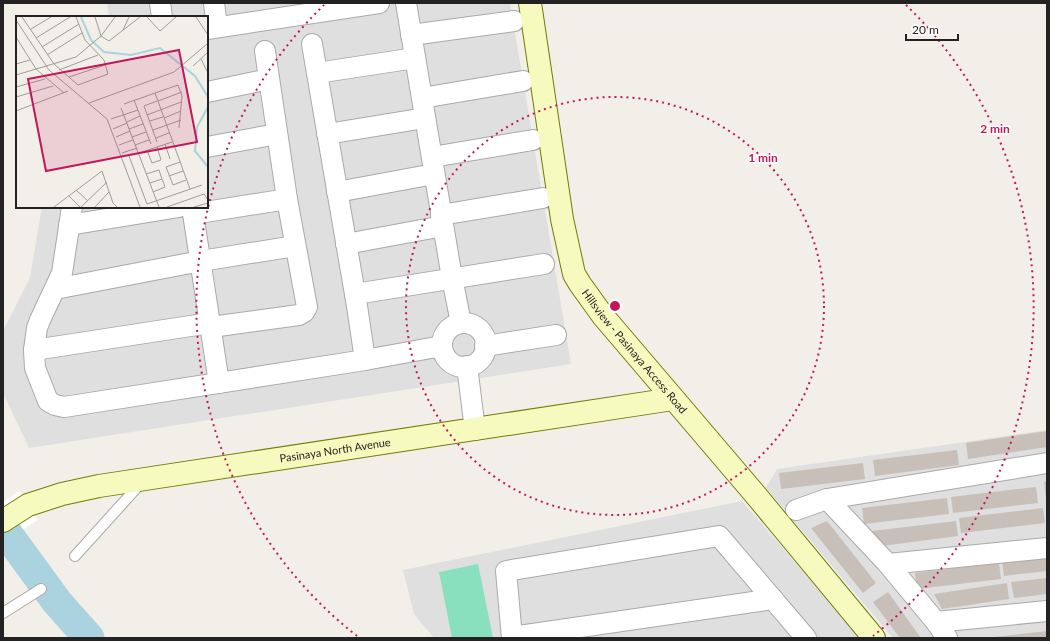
<svg xmlns="http://www.w3.org/2000/svg" width="1050" height="641" font-family="Lato,sans-serif">
<style>
.residential{fill:#e0dfdf}
.pitch{fill:#88e0be}
.pier{fill:#fff}
.lines{fill:none;stroke-linecap:round;stroke-linejoin:round}
.river{stroke:#aad3df;stroke-width:31}
.building{fill:#c7bfb8}
.lane-casing{stroke:#a9a9a9;stroke-width:12}
.street-casing{stroke:#a9a9a9;stroke-width:22}
.secondary-casing{stroke:#707d05;stroke-width:24}
.lane{stroke:#fff;stroke-width:10}
.street{stroke:#fff;stroke-width:20}
.secondary{stroke:#f7fabf;stroke-width:22}
.ring{fill:none;stroke:#c2185b;stroke-width:2;stroke-dasharray:2 4}
.labels{text-anchor:middle;stroke-width:3;stroke-linejoin:round;paint-order:stroke}
.street-label{font-size:11px;fill:#222;stroke:#fff}
.inset-river{fill:none;stroke:#aad3df;stroke-width:2}
.inset-road{fill:none;stroke:#9f9d99;stroke-width:1}
.view{fill:#c2185b;fill-opacity:0.15;stroke:#c2185b;stroke-width:2}
.inset-edge{fill:none;stroke:#222;stroke-width:2}
.centre{fill:#c2185b;stroke:#fff;stroke-width:2}
.ring-label{font-size:12px;text-anchor:middle;font-weight:bold;fill:#c2185b;stroke:#fff;stroke-width:3;stroke-linejoin:round;paint-order:stroke}
</style>
<rect width="100%" height="100%" fill="#f2efe9"/>
<g class="residential">
<path d="M 107,3 L 510,3 L 571,364 L 29,448 L 3,393 L 3,331 L 30,278 L 42,207 L 207,207 L 207,17 L 109,17 Z"/>
<path d="M 1047,430 L 1047,638 L 893,638 L 766,488 L 777,469 Z"/>
<path d="M 742,501 L 860,638 L 434,638 L 414,614 L 403,570 Z"/>
</g>
<path class="pitch" d="M 478,564 L 493,638 L 452,638 L 439,572 Z"/>
<path class="pier" d="M 19,491 L 38,520 L 3,542 L 3,502 Z"/>
<g class="lines">
<path class="river" d="M 3,528 L 57,602 L 89,638"/>
</g>
<g class="building">
<path d="M 1047,431 L 1047,447 L 968,459 L 966,443 Z"/>
<path d="M 957,450 L 959,465 L 875,476 L 873,460 Z"/>
<path d="M 863,463 L 865,479 L 781,489 L 779,473 Z"/>
<path d="M 1047,481 L 1047,499 L 1046,499 L 1044,482 Z"/>
<path d="M 1036,487 L 1038,503 L 953,513 L 951,497 Z"/>
<path d="M 947,498 L 949,514 L 864,524 L 862,508 Z"/>
<path d="M 1043,508 L 1045,523 L 961,533 L 959,518 Z"/>
<path d="M 827,521 L 876,583 L 863,593 L 811,528 Z"/>
<path d="M 956,521 L 958,536 L 874,547 L 872,531 Z"/>
<path d="M 1047,555 L 1047,571 L 1004,576 L 1002,561 Z"/>
<path d="M 999,563 L 1001,579 L 917,589 L 915,573 Z"/>
<path d="M 1047,578 L 1047,594 L 1014,598 L 1011,582 Z"/>
<path d="M 1007,583 L 1009,599 L 942,609 L 934,594 Z"/>
<path d="M 888,592 L 921,638 L 900,638 L 873,602 Z"/>
<path d="M 1047,631 L 1047,638 L 994,638 L 994,637 Z"/>
</g>
<g class="lines">
<g class="lane-casing">
<g id="lane">
<path d="M 75,556 L 141,483"/>
<path d="M 3,613 L 41,589"/>
</g>
</g>
<g class="street-casing">
<g id="street">
<path d="M 160,3 L 162,17"/>
<path d="M 214,3 L 217,27"/>
<path d="M 406,3 L 452,278 L 461,323"/>
<path d="M 207,29 L 379,3"/>
<path d="M 411,35 L 514,21"/>
<path d="M 312,44 L 357,306 L 365,360"/>
<path d="M 317,73 L 415,58"/>
<path d="M 207,92 L 269,79"/>
<path d="M 422,98 L 523,81"/>
<path d="M 327,134 L 425,118"/>
<path d="M 207,147 L 277,134"/>
<path d="M 432,157 L 533,140"/>
<path d="M 337,192 L 434,174"/>
<path d="M 72,207 L 62,273 L 40,320 L 37,328 L 34,350 L 35,368 L 48,401 L 55,405 L 64,407 L 365,360 L 442,346"/>
<path d="M 192,207 L 219,383"/>
<path d="M 193,214 L 287,199"/>
<path d="M 441,215 L 543,198"/>
<path d="M 69,225 L 179,207"/>
<path d="M 346,244 L 443,226"/>
<path d="M 55,289 L 201,261 L 295,246"/>
<path d="M 355,294 L 544,264"/>
<circle cx="464" cy="345" r="22"/>
<path d="M 211,327 L 299,315 L 304,312 L 307,307 L 287,199 L 265,51"/>
<path d="M 485,346 L 556,335"/>
<path d="M 34,350 L 210,323"/>
<path d="M 467,366 L 475,430"/>
<path d="M 827,499 L 888,564 L 936,622 L 947,638"/>
<path d="M 796,510 L 827,499 L 1047,463"/>
<path d="M 888,564 L 1047,548"/>
<path d="M 936,622 L 1047,611"/>
<path d="M 512,637 L 773,599"/>
<path d="M 512,638 L 506,571 L 719,536 L 806,638"/>
</g>
</g>
<g class="secondary-casing">
<g id="secondary">
<path id="s1" d="M 530,3 L 562,219 L 574,274 L 580,284 L 603,316 L 754,493 L 874,638"/>
<path id="s2" d="M 3,521 L 28,505 L 62,494 L 99,486 L 673,399"/>
</g>
</g>
<use href="#lane" class="lane"/>
<use href="#street" class="street"/>
<use href="#secondary" class="secondary"/>
</g>
<g class="ring">
<circle cx="615" cy="306" r="209"/>
<path d="M357 636A419 419 0 0 1 324 5M906 5A419 419 0 0 1 873 636"/>
</g>
<g class="labels">
<g class="street-label">
<text dy="4" stroke="none"><textPath href="#s1" startOffset="373">Hillsview - Pasinaya Access Road</textPath></text>
<text dy="4" stroke="none"><textPath href="#s2" startOffset="342">Pasinaya North Avenue</textPath></text>
</g>
</g>
<g transform="translate(16 16)">
<rect width="192" height="192" fill="#f2efe9"/>
<path class="inset-river" d="M 65,1 L 75,24 L 88,36 L 115,39 L 144,32 L 179,60 L 192,81M 192,91 L 181,111 L 179,135 L 192,151"/>
<path class="inset-road" d="M 6,1 L 38,48 L 62,69 L 92,58 L 88,44 L 69,24 L 60,1M 79,1 L 85,20 L 93,25 L 124,1M 131,1 L 144,15 L 160,1M 180,1 L 192,19M 0,4 L 33,54 L 91,103 L 124,191M 15,13 L 35,1M 107,14 L 113,1M 0,21 L 20,53 L 48,77M 20,22 L 54,1M 26,31 L 63,8M 31,39 L 66,17M 185,43 L 192,57M 0,48 L 14,44M 177,50 L 192,36M 43,54 L 82,39M 0,59 L 60,41 L 85,20 L 99,1M 53,61 L 89,49M 0,71 L 29,63M 139,77 L 174,173M 0,81 L 37,70M 118,84 L 135,128M 142,85 L 166,76M 73,87 L 158,56 L 191,28M 108,88 L 162,69 L 166,80 L 163,112M 105,92 L 143,191M 0,95 L 52,75M 131,99 L 165,86M 148,102 L 165,95M 95,103 L 122,94M 134,105 L 147,101M 111,106 L 124,100M 97,113 L 111,107M 113,113 L 127,108M 137,114 L 165,104M 100,121 L 114,115M 116,121 L 130,116M 140,122 L 153,117M 141,126 L 128,90 L 141,85M 149,128 L 154,143M 103,129 L 117,124M 119,129 L 133,124M 131,134 L 136,147 L 145,144 L 141,131M 106,137 L 121,132M 123,137 L 156,126M 113,140 L 131,188 L 186,169M 164,146 L 150,151 L 157,169 L 170,164M 130,158 L 143,154 L 146,163M 153,160 L 167,155M 134,167 L 146,163 L 149,171 L 137,176M 60,174 L 72,185M 53,180 L 64,191M 38,191 L 86,155 L 97,187 L 101,191M 65,191 L 91,166M 79,191 L 93,176M 151,191 L 188,178 L 192,184M 178,191 L 192,187"/>
<path class="view" d="M 163,34 L 181,126 L 30,155 L 12,63 Z"/>
<rect width="192" height="192" class="inset-edge"/>
</g>
<circle cx="615" cy="306" r="6" class="centre"/>
<g class="ring-label">
<text x="995" y="133">2 min</text>
<text x="763" y="162">1 min</text>
</g>
<rect width="1050" height="641" fill="none" stroke="#222222" stroke-width="8"/>
<path d="M906 34v6h52v-6" fill="none" stroke="#222222" stroke-width="2"/>
<text x="912" y="34" font-size="12" fill="#222222" stroke="#ffffff" stroke-width="3" paint-order="stroke">20 m</text>
</svg>
